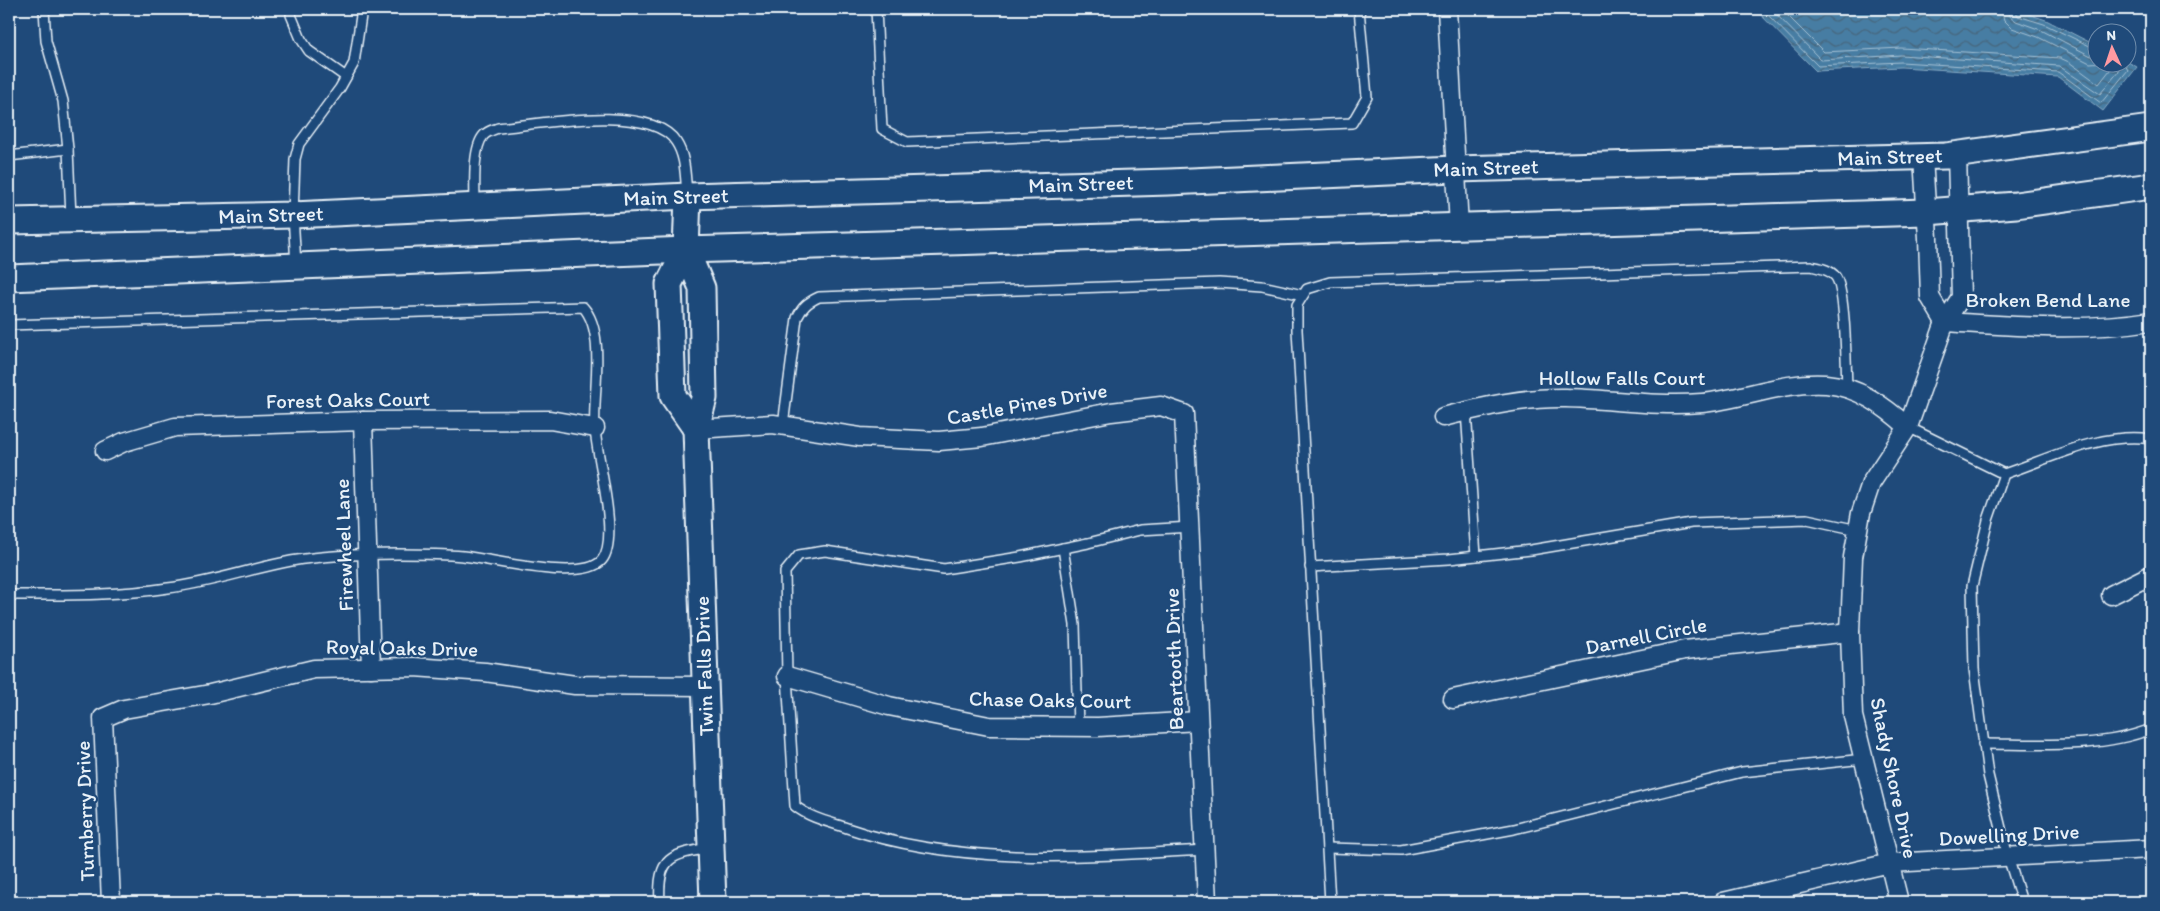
<svg xmlns="http://www.w3.org/2000/svg" width="2160" height="911" font-family="Itim,sans-serif">
<style>
.water{fill:url(#water-waves);stroke:#87abc5}
.lines{fill:none;stroke-linecap:round;stroke-linejoin:round}
.shore{stroke:#a8c3d6;stroke-width:1}
.lane-casing{stroke:#e8f1f8;stroke-width:12}
.street-casing{stroke:#e8f1f8;stroke-width:21}
.secondary-casing{stroke:#e8f1f8;stroke-width:29}
.lane{stroke:#1f4a7a;stroke-width:9}
.street{stroke:#1f4a7a;stroke-width:18}
.secondary{stroke:#1f4a7a;stroke-width:25}
.labels{text-anchor:middle;stroke-width:4.5;stroke-linejoin:round;paint-order:stroke}
.street-label{font-size:21px;fill:#e8f1f8;stroke:#1f4a7a}
</style>
<defs>
<pattern id="water-waves" width="16" height="10" patternUnits="userSpaceOnUse" patternTransform="scale(1.25)"><rect width="16" height="10" fill="#477da3"/><path d="M0 5q4-4 8 0t8 0" fill="none" stroke="#47657b"/></pattern>
</defs>
<rect width="100%" height="100%" fill="#1f4a7a"/>
<filter id="ink" filterUnits="userSpaceOnUse"><feTurbulence type="fractalNoise" baseFrequency=".02" numOctaves="2"/><feDisplacementMap in="SourceGraphic" scale="10" xChannelSelector="R" yChannelSelector="G"/><feConvolveMatrix kernelMatrix="1 2 1 2 8 2 1 2 1" color-interpolation-filters="sRGB"/></filter>
<g filter="url(#ink)">
<path class="water" d="M 1755,9 L 2014,9 L 2046,20 L 2097,46 L 2098,62 L 2128,62 L 2137,67 L 2103,111 L 2058,77 L 1901,67 L 1816,71 Z"/>
<g class="lines">
<g class="shore">
<path d="M 1762,9 L 1818,66 L 1901,62 L 2058,72 L 2101,103 L 2128,70 L 2123,62"/>
<path d="M 1771,9 L 1821,60 L 1901,55 L 2059,66 L 2100,94 L 2119,71 L 2116,62"/>
<path d="M 1781,9 L 1824,52 L 1901,48 L 2060,58 L 2069,62 L 2099,84 L 2110,70 L 2108,62"/>
<path d="M 2001,9 L 2004,20 L 2012,28 L 2038,37 L 2090,63 L 2104,62"/>
<path d="M 2009,9 L 2010,16 L 2016,21 L 2041,30 L 2091,56 L 2098,57"/>
<path d="M 2015,9 L 2018,16 L 2044,24 L 2098,50"/>
</g>
<g class="lane-casing">
<g id="lane">
<path d="M 44,9 L 46,41 L 63,101 L 68,149 L 71,217"/>
<path d="M 876,9 L 882,129 L 907,142 L 1352,123 L 1367,97 L 1359,9"/>
<path d="M 291,15 L 301,39 L 309,51 L 346,77"/>
<path d="M 9,156 L 68,149"/>
<path d="M 475,205 C 475,187 472,148 484,135 C 488,131 493,130 498,128 C 539,124 651,103 676,142 C 686,157 685,176 687,193"/>
<path d="M 296,265 L 293,215 L 295,159 L 299,144 L 340,88 L 354,63 L 362,9"/>
<path d="M 9,325 L 583,307 C 607,333 592,395 595,429 C 597,459 620,538 602,560 C 583,583 491,559 463,556 C 441,554 420,554 398,554 C 363,554 325,555 291,561 C 249,569 210,583 168,588 C 116,596 62,595 9,595"/>
<path d="M 1466,411 L 1476,556"/>
<path d="M 783,425 L 797,318 C 802,307 808,302 819,297 L 1219,283 L 1262,286 L 1303,295"/>
<path d="M 1908,427 L 2004,474"/>
<path d="M 1191,527 L 1140,530 L 1088,543 L 1020,557 L 944,569 L 825,551 L 799,555 L 785,572 L 787,676 L 795,806 C 810,818 829,822 847,828 C 961,867 1086,857 1205,850"/>
<path d="M 1063,548 L 1075,625 L 1078,727"/>
<path d="M 1310,567 L 1449,559 L 1531,550 L 1691,523 L 1807,519 L 1858,530"/>
<path d="M 1983,744 C 2037,744 2101,749 2151,729"/>
<path d="M 1327,848 L 1401,850 L 1514,829 L 1742,772 L 1864,759"/>
<path d="M 660,902 C 657,857 671,854 711,848"/>
<path d="M 1330,902 L 1297,330 L 1297,305 L 1307,289 L 1330,282 L 1811,266 C 1819,268 1829,269 1835,276 C 1846,288 1846,368 1847,388"/>
<path d="M 2022,902 L 2008,857 L 1988,775 L 1974,669 L 1972,586 L 1988,520 L 2004,474 C 2051,458 2101,432 2151,439"/>
</g>
</g>
<g class="street-casing">
<g id="street">
<path d="M 1447,9 L 1459,227"/>
<path d="M 1923,157 L 1928,238 L 1930,297 L 1945,322"/>
<path d="M 1945,322 C 2014,326 2083,332 2151,321"/>
<path d="M 1443,417 C 1483,407 1524,397 1566,398 C 1611,399 1657,407 1702,403 C 1744,399 1783,381 1826,384 C 1859,387 1884,406 1908,427"/>
<path d="M 363,421 L 371,668"/>
<path d="M 696,429 L 773,424 L 860,437 L 939,441 L 982,437 L 1111,412 L 1161,406 L 1184,414 L 1207,902"/>
<path d="M 105,451 L 124,442 L 175,427 L 363,421 L 550,420 L 595,428"/>
<path d="M 2111,595 L 2151,575"/>
<path d="M 787,676 L 889,706 L 989,726 L 1098,727 L 1198,721"/>
<path d="M 1453,699 L 1685,650 L 1850,632"/>
<path d="M 111,902 L 103,718 L 124,709 L 210,694 L 314,669 L 414,667 L 485,672 L 575,685 L 705,686"/>
<path d="M 1723,902 L 1890,863 L 2151,849"/>
<path d="M 1899,902 L 1853,716 L 1850,632 L 1853,557 L 1861,513 L 1871,483 L 1908,427 L 1945,322 L 1961,297 L 1957,155"/>
</g>
</g>
<g class="secondary-casing">
<g id="secondary">
<path d="M 688,196 L 686,250 L 669,284 L 673,396 L 696,429"/>
<path d="M 9,221 L 293,215 L 688,196 L 1169,182 L 1455,169 L 1946,156 L 2151,128"/>
<path d="M 686,250 L 702,288 L 704,398 L 696,429 L 713,902"/>
<path d="M 9,278 L 686,250 L 1926,212 L 2016,205 L 2151,186"/>
</g>
</g>
<use href="#lane" class="lane"/>
<use href="#street" class="street"/>
<use href="#secondary" class="secondary"/>
</g>
</g>
<g class="labels">
<g class="street-label">
<text transform="translate(1890 157) rotate(-2)" y="7">Main Street</text>
<text transform="translate(1486 168) rotate(-2)" y="7">Main Street</text>
<text transform="translate(1081 184) rotate(-2)" y="7">Main Street</text>
<text transform="translate(676 197) rotate(-2)" y="7">Main Street</text>
<text transform="translate(271 215) rotate(-2)" y="7">Main Street</text>
<text x="2048" y="307">Broken Bend Lane</text>
<text x="1622" y="385">Hollow Falls Court</text>
<text transform="translate(348 400) rotate(-1)" y="7">Forest Oaks Court</text>
<text transform="translate(1027 404) rotate(-10)" y="7">Castle Pines Drive</text>
<text transform="translate(344 545) rotate(-92)" y="7">Firewheel Lane</text>
<text transform="translate(1646 636) rotate(-11)" y="7">Darnell Circle</text>
<text transform="translate(402 648) rotate(1)" y="7">Royal Oaks Drive</text>
<text transform="translate(1174 659) rotate(-92)" y="7">Beartooth Drive</text>
<text transform="translate(704 666) rotate(-92)" y="7">Twin Falls Drive</text>
<text transform="translate(1050 700) rotate(1)" y="7">Chase Oaks Court</text>
<text transform="translate(1894 778) rotate(78)" y="7">Shady Shore Drive</text>
<text transform="translate(85 811) rotate(-92)" y="7">Turnberry Drive</text>
<text transform="translate(2009 835) rotate(-3)" y="7">Dowelling Drive</text>
</g>
</g>
<rect width="2160" height="911" fill="none" stroke="#1f4a7a" stroke-width="30"/>
<rect x="15" y="15" width="2130" height="881" fill="none" stroke="#e8f1f8" stroke-width="2" filter="url(#ink)"/>
<g transform="translate(2112 48) rotate(357)"><circle r="24" fill="#1f4a7a" stroke="#6f8dac"/>
<path d="M0-4L9 19L0 12L-9 19Z" fill="#ff9aa2"/>
<text y="-8" font-size="14" font-weight="bold" text-anchor="middle" fill="#e8f1f8">N</text>
</g>
</svg>
